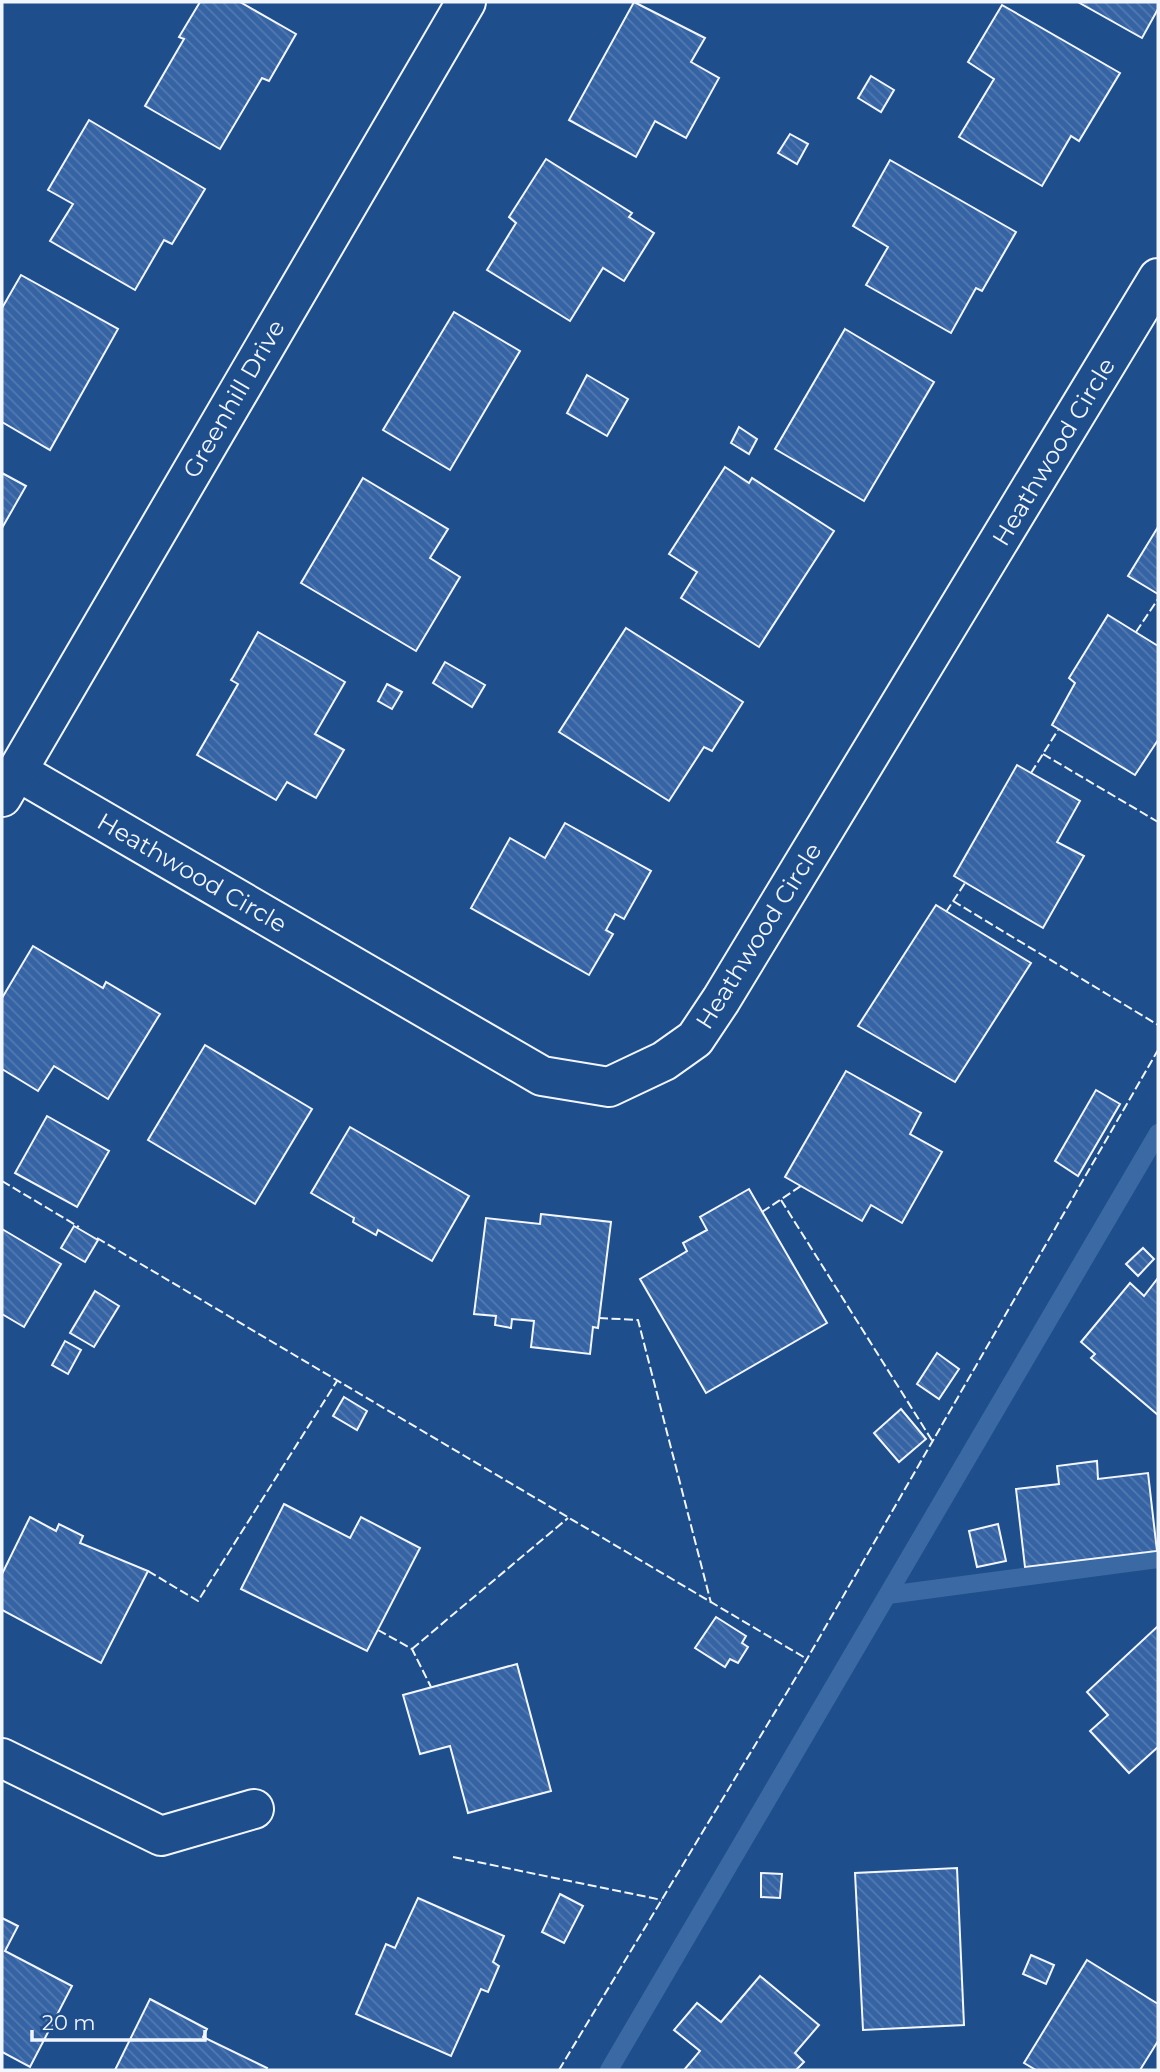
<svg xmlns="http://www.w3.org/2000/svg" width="1160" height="2072" font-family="Montserrat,sans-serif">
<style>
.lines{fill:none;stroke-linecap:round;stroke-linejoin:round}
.stream{stroke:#3b69a3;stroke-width:18}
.building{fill:url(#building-back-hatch);stroke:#f2f6ff;stroke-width:2}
.minor-casing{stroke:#f2f6ff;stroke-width:42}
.minor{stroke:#1f4e8c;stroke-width:38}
.fence{stroke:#f2f6ff;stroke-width:2;stroke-dasharray:9 3.5;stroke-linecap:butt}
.labels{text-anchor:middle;stroke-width:5;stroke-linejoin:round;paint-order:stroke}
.street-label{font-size:24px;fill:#f2f6ff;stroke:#1f4e8c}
</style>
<defs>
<pattern id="building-back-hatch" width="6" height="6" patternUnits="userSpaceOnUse" patternTransform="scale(1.75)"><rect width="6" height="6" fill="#3563a3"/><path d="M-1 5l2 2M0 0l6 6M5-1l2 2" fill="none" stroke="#537ab1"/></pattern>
</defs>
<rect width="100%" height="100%" fill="#1f4e8c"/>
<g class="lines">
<g class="stream">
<path d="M 888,1595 L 1158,1559"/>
<path d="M 609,2070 L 1158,1133"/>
</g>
</g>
<g class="building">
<path d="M 200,2 L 240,2 L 296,34 L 269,81 L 262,78 L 220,149 L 145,106 L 184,39 L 179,37 Z"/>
<path d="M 634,2 L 705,38 L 691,62 L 719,78 L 686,138 L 655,121 L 636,157 L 569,120 Z"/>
<path d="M 1078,2 L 1158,2 L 1158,9 L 1142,38 Z"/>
<path d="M 1002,5 L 1120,73 L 1079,141 L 1071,136 L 1042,186 L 959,137 L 994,79 L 968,62 Z"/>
<path d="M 871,76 L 894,90 L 881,112 L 858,98 Z"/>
<path d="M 89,120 L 205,189 L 172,244 L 164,240 L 135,290 L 50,241 L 73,204 L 48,190 Z"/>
<path d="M 790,134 L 808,144 L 797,164 L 778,153 Z"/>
<path d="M 546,159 L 632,213 L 629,217 L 654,233 L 624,281 L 603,268 L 570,321 L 487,270 L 516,223 L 509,217 Z"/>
<path d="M 890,160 L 1016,232 L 982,291 L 976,288 L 951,333 L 866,285 L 888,247 L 853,226 Z"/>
<path d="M 21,275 L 118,329 L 50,450 L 2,422 L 2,308 Z"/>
<path d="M 454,312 L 520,351 L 450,470 L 383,430 Z"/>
<path d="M 845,329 L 934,382 L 864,501 L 775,449 Z"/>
<path d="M 587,375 L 628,399 L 607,436 L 567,413 Z"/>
<path d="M 739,427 L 757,439 L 749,454 L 731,443 Z"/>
<path d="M 725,467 L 749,483 L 752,478 L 834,531 L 759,647 L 681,598 L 697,572 L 669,554 Z"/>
<path d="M 2,473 L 26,486 L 2,528 Z"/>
<path d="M 363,478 L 448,529 L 430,558 L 460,577 L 416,651 L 301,583 Z"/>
<path d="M 1158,527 L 1158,594 L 1128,576 Z"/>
<path d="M 1108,615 L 1158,646 L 1158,740 L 1135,775 L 1052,725 L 1075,683 L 1069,678 Z"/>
<path d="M 626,628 L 743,702 L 712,751 L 704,747 L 669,801 L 559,732 Z"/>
<path d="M 258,632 L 345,682 L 315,734 L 344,750 L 316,798 L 287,782 L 276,800 L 197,755 L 238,684 L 231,680 L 233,677 Z"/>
<path d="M 445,662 L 485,685 L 472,707 L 433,683 Z"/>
<path d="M 387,684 L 402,692 L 392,709 L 378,701 Z"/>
<path d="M 1017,765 L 1080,801 L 1057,842 L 1084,856 L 1043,928 L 954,876 Z"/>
<path d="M 565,823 L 651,871 L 624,919 L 615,914 L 606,930 L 613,934 L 589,975 L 471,908 L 510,838 L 545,858 Z"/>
<path d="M 936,905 L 1031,963 L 955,1082 L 858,1026 Z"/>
<path d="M 33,946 L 103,988 L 106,982 L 160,1014 L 108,1099 L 54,1066 L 38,1091 L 2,1069 L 2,998 Z"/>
<path d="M 205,1045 L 312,1109 L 255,1204 L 148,1140 Z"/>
<path d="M 846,1071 L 921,1113 L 910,1134 L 942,1152 L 902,1223 L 871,1205 L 862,1221 L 785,1177 Z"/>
<path d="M 1096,1090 L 1120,1104 L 1078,1176 L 1055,1161 Z"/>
<path d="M 47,1116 L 109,1151 L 77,1207 L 15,1173 Z"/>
<path d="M 350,1127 L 469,1196 L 432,1261 L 378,1230 L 376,1235 L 353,1222 L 354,1218 L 311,1193 Z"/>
<path d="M 749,1189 L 827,1323 L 706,1393 L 640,1279 L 687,1251 L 683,1243 L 707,1230 L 700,1217 Z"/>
<path d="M 541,1214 L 611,1222 L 598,1328 L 593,1327 L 590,1354 L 531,1347 L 534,1321 L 512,1319 L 511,1328 L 495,1325 L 496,1316 L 474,1314 L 486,1218 L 540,1224 Z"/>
<path d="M 74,1226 L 98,1240 L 85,1262 L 61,1248 Z"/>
<path d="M 2,1229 L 61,1264 L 24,1327 L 2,1314 Z"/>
<path d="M 1143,1248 L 1154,1259 L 1138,1276 L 1126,1264 Z"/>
<path d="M 1158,1278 L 1158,1415 L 1091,1358 L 1095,1354 L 1081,1342 L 1130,1283 L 1144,1296 Z"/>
<path d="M 95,1291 L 119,1306 L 94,1347 L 70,1333 Z"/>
<path d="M 65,1341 L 81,1350 L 68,1374 L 52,1365 Z"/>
<path d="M 937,1353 L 959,1369 L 939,1399 L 917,1384 Z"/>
<path d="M 344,1397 L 367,1411 L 357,1430 L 333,1416 Z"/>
<path d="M 901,1409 L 926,1439 L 899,1462 L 874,1433 Z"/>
<path d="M 1097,1461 L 1098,1479 L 1148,1473 L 1157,1551 L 1025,1567 L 1016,1489 L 1059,1484 L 1057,1466 Z"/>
<path d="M 284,1504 L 350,1538 L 361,1517 L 420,1548 L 367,1651 L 241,1589 Z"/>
<path d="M 30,1517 L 56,1531 L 59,1524 L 83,1536 L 80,1543 L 148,1571 L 101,1663 L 2,1610 L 2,1574 Z"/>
<path d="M 998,1524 L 1006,1561 L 977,1567 L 969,1531 Z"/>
<path d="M 716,1617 L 746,1636 L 742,1643 L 748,1647 L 738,1663 L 730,1659 L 725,1667 L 695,1648 Z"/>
<path d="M 1158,1626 L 1158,1747 L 1129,1773 L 1090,1731 L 1108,1715 L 1087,1692 Z"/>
<path d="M 517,1664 L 551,1791 L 468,1813 L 450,1746 L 420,1754 L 403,1695 Z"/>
<path d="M 957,1868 L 964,2025 L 863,2030 L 855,1873 Z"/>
<path d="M 761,1873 L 782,1874 L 780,1898 L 761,1897 Z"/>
<path d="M 560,1894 L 583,1906 L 564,1943 L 542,1932 Z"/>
<path d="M 418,1898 L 504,1936 L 493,1962 L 499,1966 L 488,1992 L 481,1989 L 451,2056 L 356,2014 L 386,1944 L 395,1948 Z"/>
<path d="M 2,1918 L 18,1926 L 5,1951 L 72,1986 L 30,2067 L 2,2052 Z"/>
<path d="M 1031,1955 L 1054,1965 L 1046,1984 L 1023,1974 Z"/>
<path d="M 1087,1960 L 1158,2004 L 1158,2041 L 1140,2070 L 1036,2070 L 1024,2063 Z"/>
<path d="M 760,1976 L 819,2025 L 795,2053 L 804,2062 L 796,2070 L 684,2070 L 700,2051 L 674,2030 L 697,2003 L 721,2022 Z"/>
<path d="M 150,1999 L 207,2029 L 203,2037 L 267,2068 L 266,2070 L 115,2070 Z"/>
</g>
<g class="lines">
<g class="minor-casing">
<g id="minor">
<path d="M 17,771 L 542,1076 L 609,1087 L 664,1061 L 695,1039 L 721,1000 L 1158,278"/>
<path d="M 2,797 L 466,2"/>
<path d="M 2,1758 L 161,1836 L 254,1809"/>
</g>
</g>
<use href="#minor" class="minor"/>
<g class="fence">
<path d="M 1136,632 L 1158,599"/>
<path d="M 1043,754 L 1158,822"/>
<path d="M 1031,773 L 1058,730"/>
<path d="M 953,901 L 1158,1025"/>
<path d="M 946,912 L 965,883"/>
<path d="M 2,1181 L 79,1227"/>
<path d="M 781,1200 L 933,1442"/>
<path d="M 762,1212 L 801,1186"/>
<path d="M 97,1238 L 807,1659"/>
<path d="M 599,1318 L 638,1320 L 711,1603"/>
<path d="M 148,1571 L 198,1601 L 337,1381"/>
<path d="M 378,1630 L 412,1649 L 431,1687"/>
<path d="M 412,1649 L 568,1518"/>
<path d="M 453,1857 L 662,1900"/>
<path d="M 559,2070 L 807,1659 L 1158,1050"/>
</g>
</g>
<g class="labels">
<g class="street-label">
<text transform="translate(234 399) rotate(-60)" y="8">Greenhill Drive</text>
<text transform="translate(1054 452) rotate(-59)" y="8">Heathwood Circle</text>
<text transform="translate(192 873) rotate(30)" y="8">Heathwood Circle</text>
<text transform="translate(759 936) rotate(-58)" y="8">Heathwood Circle</text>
</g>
</g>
<rect width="1160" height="2072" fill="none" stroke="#f2f6ff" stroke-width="7"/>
<path d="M32 2030v10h173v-10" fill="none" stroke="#f2f6ff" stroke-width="3.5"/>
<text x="42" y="2030" font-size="21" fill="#f2f6ff" stroke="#1f4e8c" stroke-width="5" paint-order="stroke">20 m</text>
</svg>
